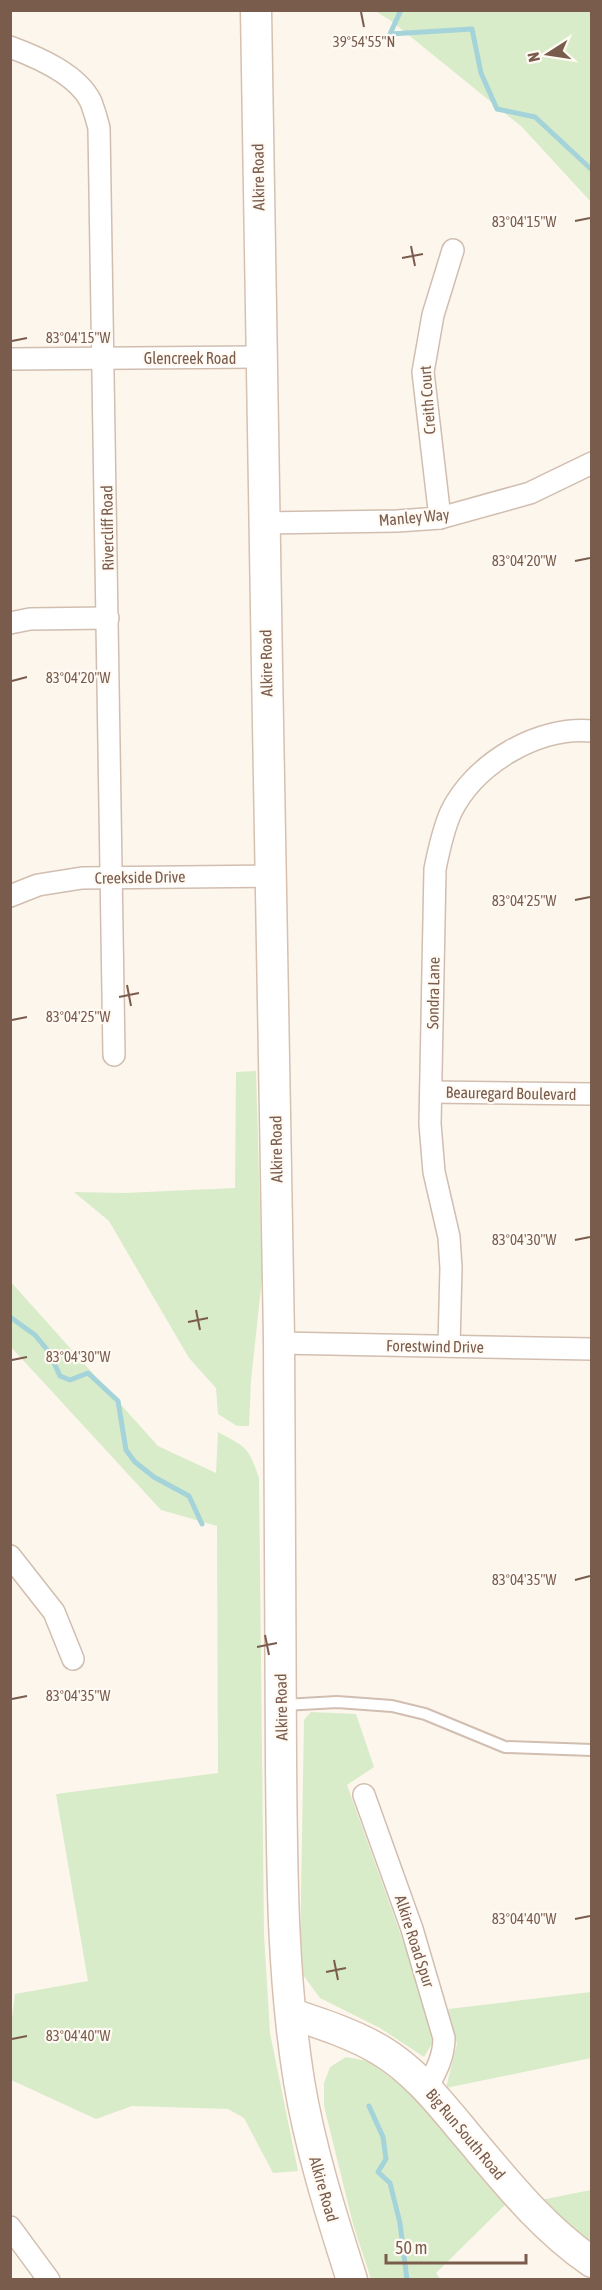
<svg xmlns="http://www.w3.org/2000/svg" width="602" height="2290" font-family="'Asap Condensed',sans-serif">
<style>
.green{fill:#d8ecc9}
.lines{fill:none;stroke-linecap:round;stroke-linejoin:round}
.stream{stroke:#a5d3da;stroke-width:5}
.lane-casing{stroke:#d1beb0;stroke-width:14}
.street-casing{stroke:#d1beb0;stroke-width:24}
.secondary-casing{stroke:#d6c0b0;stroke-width:33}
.lane{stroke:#fff;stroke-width:10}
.street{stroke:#fff;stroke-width:21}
.secondary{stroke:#fff;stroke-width:30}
.ticks{fill:none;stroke:#7a5c4d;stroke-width:2}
.labels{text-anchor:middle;stroke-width:4.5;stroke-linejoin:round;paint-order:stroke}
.street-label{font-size:16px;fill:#7a5c4d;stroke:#fffaf3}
.ticks-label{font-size:15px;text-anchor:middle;fill:#7a5c4d;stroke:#fffaf3;stroke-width:4.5;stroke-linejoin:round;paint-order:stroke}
</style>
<rect width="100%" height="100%" fill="#fdf6ec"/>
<g class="green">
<path d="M 375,11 L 591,11 L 591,202 L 522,127 L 390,20 Z"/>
<path d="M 256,1071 L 262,1279 L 251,1380 L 249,1426 L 237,1426 L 218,1414 L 216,1388 L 189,1358 L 109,1221 L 74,1192 L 124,1193 L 235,1188 L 236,1072 Z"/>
<path d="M 10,1281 L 158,1446 L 216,1473 L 218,1432 C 247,1448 248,1446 259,1478 L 264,1934 L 270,2033 L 298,2171 L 273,2173 L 244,2118 L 228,2109 L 132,2106 L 96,2119 L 11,2080 L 10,2033 L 15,1994 L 88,1981 L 56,1794 L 218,1773 L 217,1526 L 161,1510 L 11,1347 Z"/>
<path d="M 311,1712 L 356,1714 L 374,1767 L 347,1785 L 428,2011 L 434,2040 L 424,2057 L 380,2028 L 320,1998 L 303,1975 L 300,1956 L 304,1720 Z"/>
<path d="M 591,1992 L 591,2058 L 446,2088 L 457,2044 L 448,2009 Z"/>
<path d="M 346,2057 L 368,2061 L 407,2090 L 506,2204 L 436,2273 L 440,2279 L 371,2279 L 353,2224 L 324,2106 L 324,2083 L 330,2067 Z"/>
<path d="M 591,2190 L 591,2249 L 541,2200 Z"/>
</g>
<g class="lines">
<g class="stream">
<path d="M 401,10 L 390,34 L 472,29 L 481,73 L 497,109 L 535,117 L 592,170"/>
<path d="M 10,1317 L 35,1335 L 49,1352 L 60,1376 L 70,1380 L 88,1373 L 118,1401 L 126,1450 L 135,1462 L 154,1477 L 189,1496 L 202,1524"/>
<path d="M 369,2106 L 383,2137 L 386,2159 L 378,2172 L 390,2183 L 400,2223 L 407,2280"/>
</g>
<g class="lane-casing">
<path id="lane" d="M 284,1705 L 337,1702 L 392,1706 L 425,1714 L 505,1747 L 592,1750"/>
</g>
<g class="street-casing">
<g id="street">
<path d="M 10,47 C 37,57 78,74 91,102 C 94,110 97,120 99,128 L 114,1055"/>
<path d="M 10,359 L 261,357"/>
<path d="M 440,518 L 423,372 L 433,315 L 453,250"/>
<path d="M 263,523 L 397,521 L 440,518 L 530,493 L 592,463"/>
<path d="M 10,623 L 30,619 L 108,618"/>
<path d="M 10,896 L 38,885 L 82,878 L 271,876"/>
<path d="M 431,1092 L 592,1094"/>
<path d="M 279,1343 L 592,1349"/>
<path d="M 449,1346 L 451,1268 L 449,1237 L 434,1172 L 430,1124 L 435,869 C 439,849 443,830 451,812 C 475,763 538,726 592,731"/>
<path d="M 10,1556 L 54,1612 L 73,1659"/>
<path d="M 364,1795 L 412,1929 L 444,2038 C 444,2057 436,2071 427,2088"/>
<path d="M 10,2227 L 49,2280"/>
</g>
</g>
<g class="secondary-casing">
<g id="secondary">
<path d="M 256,10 C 261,453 273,895 279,1338 C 280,1479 280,1620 281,1761 C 282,1868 282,1975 299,2081 C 310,2148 331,2214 352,2280"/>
<path d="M 292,2014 C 322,2024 353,2034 380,2050 C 414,2070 440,2103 465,2133 C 504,2179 541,2227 592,2262"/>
</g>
</g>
<use href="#lane" class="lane"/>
<use href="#street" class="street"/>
<use href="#secondary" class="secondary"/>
</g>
<path class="ticks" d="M 361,12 L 364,27M 575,221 L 590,218M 411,246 L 415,266M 402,258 L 423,254M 12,341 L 27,338M 575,561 L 590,558M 12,681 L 27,677M 575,900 L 590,897M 127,985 L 131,1006M 119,997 L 139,993M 12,1020 L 27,1017M 575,1240 L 590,1237M 196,1310 L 200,1330M 188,1322 L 208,1318M 12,1360 L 27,1357M 575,1580 L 590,1576M 265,1635 L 269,1655M 257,1647 L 277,1643M 12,1699 L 27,1696M 575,1919 L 590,1916M 334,1960 L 338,1980M 326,1972 L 346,1968M 12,2039 L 27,2036"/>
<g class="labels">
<g class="street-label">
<text transform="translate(258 177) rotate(-91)" y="6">Alkire Road</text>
<text x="190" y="364">Glencreek Road</text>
<text transform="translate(427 400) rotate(-94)" y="6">Creith Court</text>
<text transform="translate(414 517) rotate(-5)" y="6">Manley Way</text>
<text transform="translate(107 528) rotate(-91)" y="6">Rivercliff Road</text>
<text transform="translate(266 663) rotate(-91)" y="6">Alkire Road</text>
<text transform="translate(140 877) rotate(-1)" y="6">Creekside Drive</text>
<text transform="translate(433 993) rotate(-89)" y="6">Sondra Lane</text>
<text transform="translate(511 1093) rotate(1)" y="6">Beauregard Boulevard</text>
<text transform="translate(276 1149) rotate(-91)" y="6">Alkire Road</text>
<text transform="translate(435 1346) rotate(1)" y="6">Forestwind Drive</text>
<text transform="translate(281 1707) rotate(-91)" y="6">Alkire Road</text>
<text transform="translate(415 1941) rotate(72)" y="6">Alkire Road Spur</text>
<text transform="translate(466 2134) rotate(50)" y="6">Big Run South Road</text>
<text transform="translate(324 2189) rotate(74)" y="6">Alkire Road</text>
</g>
</g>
<g class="ticks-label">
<text x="364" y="47">39°54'55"N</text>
<text x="524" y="227">83°04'15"W</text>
<text x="78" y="343">83°04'15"W</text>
<text x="524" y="566">83°04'20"W</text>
<text x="78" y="683">83°04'20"W</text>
<text x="524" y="906">83°04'25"W</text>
<text x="78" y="1022">83°04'25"W</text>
<text x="524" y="1245">83°04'30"W</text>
<text x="78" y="1362">83°04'30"W</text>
<text x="524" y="1585">83°04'35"W</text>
<text x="78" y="1701">83°04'35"W</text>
<text x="524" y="1924">83°04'40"W</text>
<text x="78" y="2041">83°04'40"W</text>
</g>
<rect width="602" height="2290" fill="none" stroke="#7a5c4d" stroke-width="24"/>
<g transform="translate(548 54) rotate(258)" stroke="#fffaf3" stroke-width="4.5" paint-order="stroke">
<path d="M0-4.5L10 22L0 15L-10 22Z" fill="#7a5c4d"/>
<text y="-9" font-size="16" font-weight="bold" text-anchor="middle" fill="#7a5c4d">N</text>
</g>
<path d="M386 2254v9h140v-9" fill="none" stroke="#7a5c4d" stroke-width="3"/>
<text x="395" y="2254" font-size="18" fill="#7a5c4d" stroke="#fffaf3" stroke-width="4.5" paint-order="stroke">50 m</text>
</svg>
